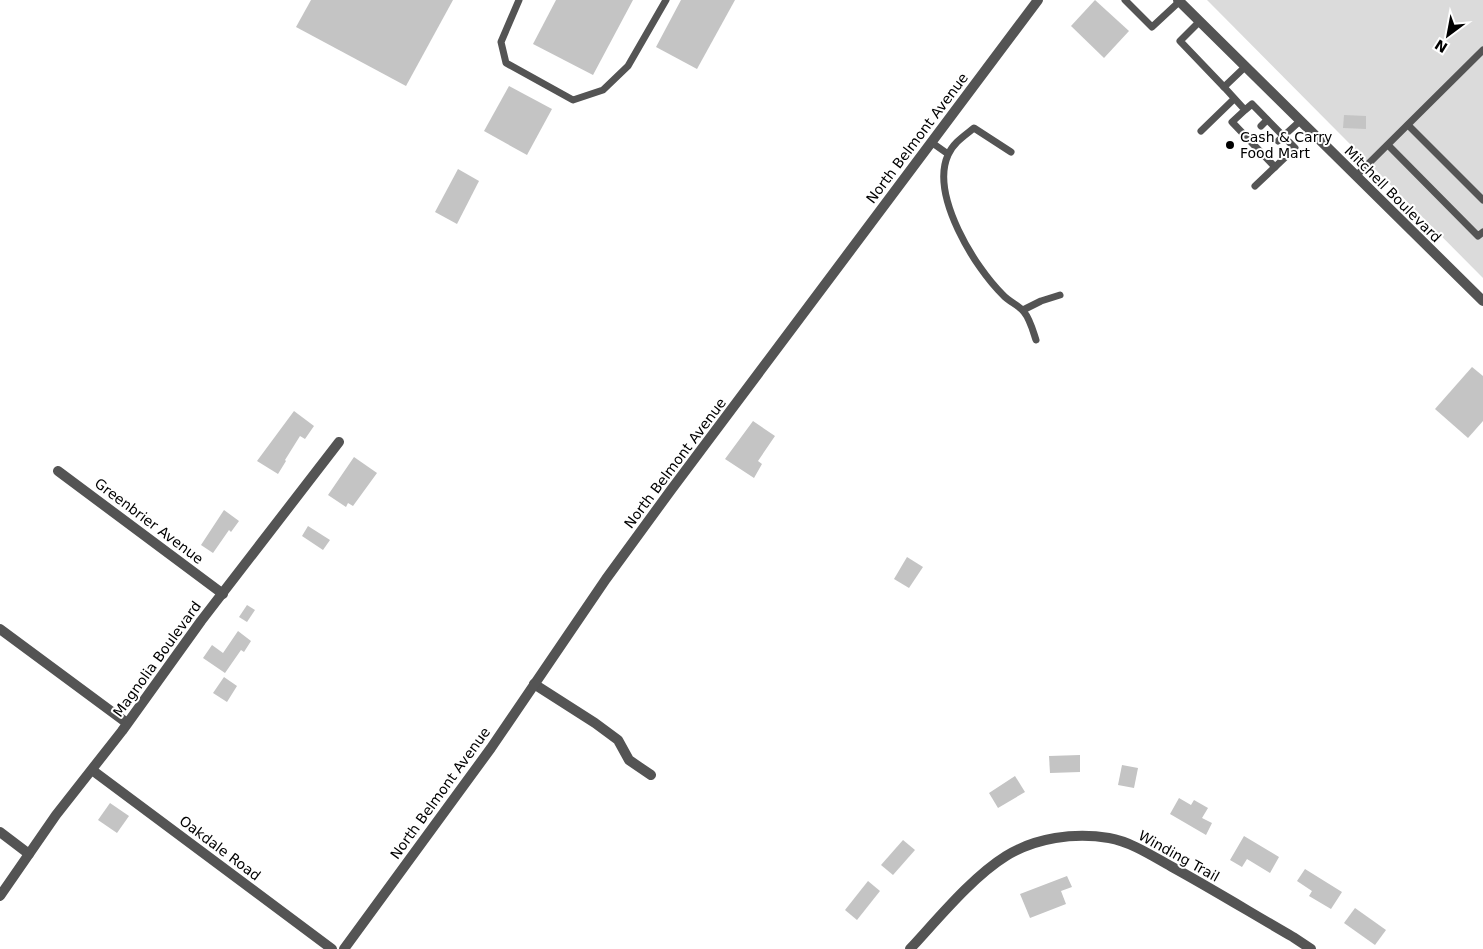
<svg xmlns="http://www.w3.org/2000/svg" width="1483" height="949" font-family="'DejaVu Sans',sans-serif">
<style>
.green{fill:#dbdbdb}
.building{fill:#c4c4c4}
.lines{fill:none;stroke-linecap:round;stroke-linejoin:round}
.service{stroke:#545454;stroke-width:7}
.minor{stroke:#545454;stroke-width:10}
.tertiary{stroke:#545454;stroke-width:10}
.poi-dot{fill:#000;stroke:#fff;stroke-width:2}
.labels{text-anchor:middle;stroke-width:4;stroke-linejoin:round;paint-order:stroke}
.poi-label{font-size:14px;fill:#000;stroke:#fff;text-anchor:start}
.street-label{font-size:14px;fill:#000;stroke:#fff}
</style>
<rect width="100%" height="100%" fill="#fff"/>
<path class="green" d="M 1207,0 L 1483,0 L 1483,278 Z"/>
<g class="building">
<path d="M 311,0 L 453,0 L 406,86 L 296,27 Z"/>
<path d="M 556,0 L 633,0 L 593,75 L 533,44 Z"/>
<path d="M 681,0 L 735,0 L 697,69 L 656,47 Z"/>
<path d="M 1095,0 L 1129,31 L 1104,58 L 1071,26 Z"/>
<path d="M 509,86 L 552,109 L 527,155 L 484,131 Z"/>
<path d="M 1344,115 L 1366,116 L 1366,129 L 1343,128 Z"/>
<path d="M 458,169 L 479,181 L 457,224 L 435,212 Z"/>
<path d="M 1472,367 L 1483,376 L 1483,421 L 1468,438 L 1435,409 Z"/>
<path d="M 294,411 L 314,426 L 305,439 L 300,436 L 285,460 L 286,461 L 278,474 L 257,461 Z"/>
<path d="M 753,421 L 775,436 L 758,461 L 762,464 L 754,478 L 725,459 Z"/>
<path d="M 354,457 L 377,473 L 353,506 L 348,503 L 346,507 L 328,495 Z"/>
<path d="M 224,510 L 239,521 L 231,532 L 229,530 L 213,553 L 201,545 Z"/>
<path d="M 308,526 L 330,540 L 323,550 L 302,536 Z"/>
<path d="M 907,557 L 923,567 L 909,588 L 894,579 Z"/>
<path d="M 247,605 L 255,610 L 247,622 L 239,617 Z"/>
<path d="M 238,631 L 251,641 L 244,652 L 241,650 L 225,673 L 203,658 L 212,645 L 223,653 Z"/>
<path d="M 224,677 L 237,686 L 227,702 L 213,693 Z"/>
<path d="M 1080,755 L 1080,772 L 1050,773 L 1049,756 Z"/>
<path d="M 1122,765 L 1138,768 L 1134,788 L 1118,785 Z"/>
<path d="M 1015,776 L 1025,792 L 998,808 L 989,793 Z"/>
<path d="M 1179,798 L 1191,805 L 1194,800 L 1208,808 L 1202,818 L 1212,823 L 1206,835 L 1170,814 Z"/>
<path d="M 110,803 L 129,816 L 117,833 L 98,820 Z"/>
<path d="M 1244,836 L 1279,857 L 1270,873 L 1247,859 L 1242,867 L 1230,860 Z"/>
<path d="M 903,840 L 915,850 L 893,875 L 881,865 Z"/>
<path d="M 1305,869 L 1342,892 L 1331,909 L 1309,896 L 1312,891 L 1297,881 Z"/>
<path d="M 1067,876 L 1072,887 L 1061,891 L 1066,904 L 1030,918 L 1020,894 Z"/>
<path d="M 868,881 L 880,891 L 857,920 L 845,910 Z"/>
<path d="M 1355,908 L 1386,930 L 1375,945 L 1344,923 Z"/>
</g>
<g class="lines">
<g class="service">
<path d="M 519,0 L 501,42 L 506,63 L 573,100 L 603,90 L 628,66 L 666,0"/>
<path d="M 1125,0 L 1152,27 L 1180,1"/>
<path d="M 1200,21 L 1180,41 L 1224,87 L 1246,66"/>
<path d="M 1224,87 L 1245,110 L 1232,122 L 1275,167 L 1295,148 L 1252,104 L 1245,110"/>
<path d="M 1408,125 L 1483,200"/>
<path d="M 1261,126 L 1267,120"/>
<path d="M 1201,131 L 1234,99"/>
<path d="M 1278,141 L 1300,121"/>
<path d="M 931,142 L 948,154"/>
<path d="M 1388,145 L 1478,236 L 1483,232"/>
<path d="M 1011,152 L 974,128 C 964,136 953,143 948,155 C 930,195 975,268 1003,295 C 1009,302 1019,305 1024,312 C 1030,319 1033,331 1036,340"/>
<path d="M 1356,176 L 1483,50"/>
<path d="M 1255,186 L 1275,167"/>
<path d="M 1023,310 L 1041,301 L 1060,295"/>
</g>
<g class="minor">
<path d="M 58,471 L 223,594"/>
<path d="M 0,629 L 127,723"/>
<path d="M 534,684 L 595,723 L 618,740 L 629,760 L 651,775"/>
<path d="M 92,770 L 332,949"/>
<path d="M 0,832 L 29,854"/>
<path d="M 0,896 L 56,815 L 122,731 L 201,621 L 339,442"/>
<path d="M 910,949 C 937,920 972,877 1006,856 C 1035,838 1074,832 1109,838 C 1132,842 1154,857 1174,868 C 1214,890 1253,914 1293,937 L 1311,949"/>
</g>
<g class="tertiary">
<path d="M 1178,0 L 1483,301"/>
<path d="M 344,949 L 491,748 L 606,579 L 671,490 L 1038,0"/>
</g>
</g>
<circle class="poi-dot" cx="1230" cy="145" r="5"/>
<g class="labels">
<g class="poi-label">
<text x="1240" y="142">Cash &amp; Carry<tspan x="1240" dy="16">Food Mart</tspan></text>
</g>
<g class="street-label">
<text transform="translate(917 138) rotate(-53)" y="5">North Belmont Avenue</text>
<text transform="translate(1393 194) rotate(45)" y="5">Mitchell Boulevard</text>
<text transform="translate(675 463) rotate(-53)" y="5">North Belmont Avenue</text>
<text transform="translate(149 521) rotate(37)" y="5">Greenbrier Avenue</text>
<text transform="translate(157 659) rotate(-54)" y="5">Magnolia Boulevard</text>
<text transform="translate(440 793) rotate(-54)" y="5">North Belmont Avenue</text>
<text transform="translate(220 848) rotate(37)" y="5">Oakdale Road</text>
<text transform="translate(1179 856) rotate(29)" y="5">Winding Trail</text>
</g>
</g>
<g transform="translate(1448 35) rotate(212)" stroke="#ffffff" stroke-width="4" paint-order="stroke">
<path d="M0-4L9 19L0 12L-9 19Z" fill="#000000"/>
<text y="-8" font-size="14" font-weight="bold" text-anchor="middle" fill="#000000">N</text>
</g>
</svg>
